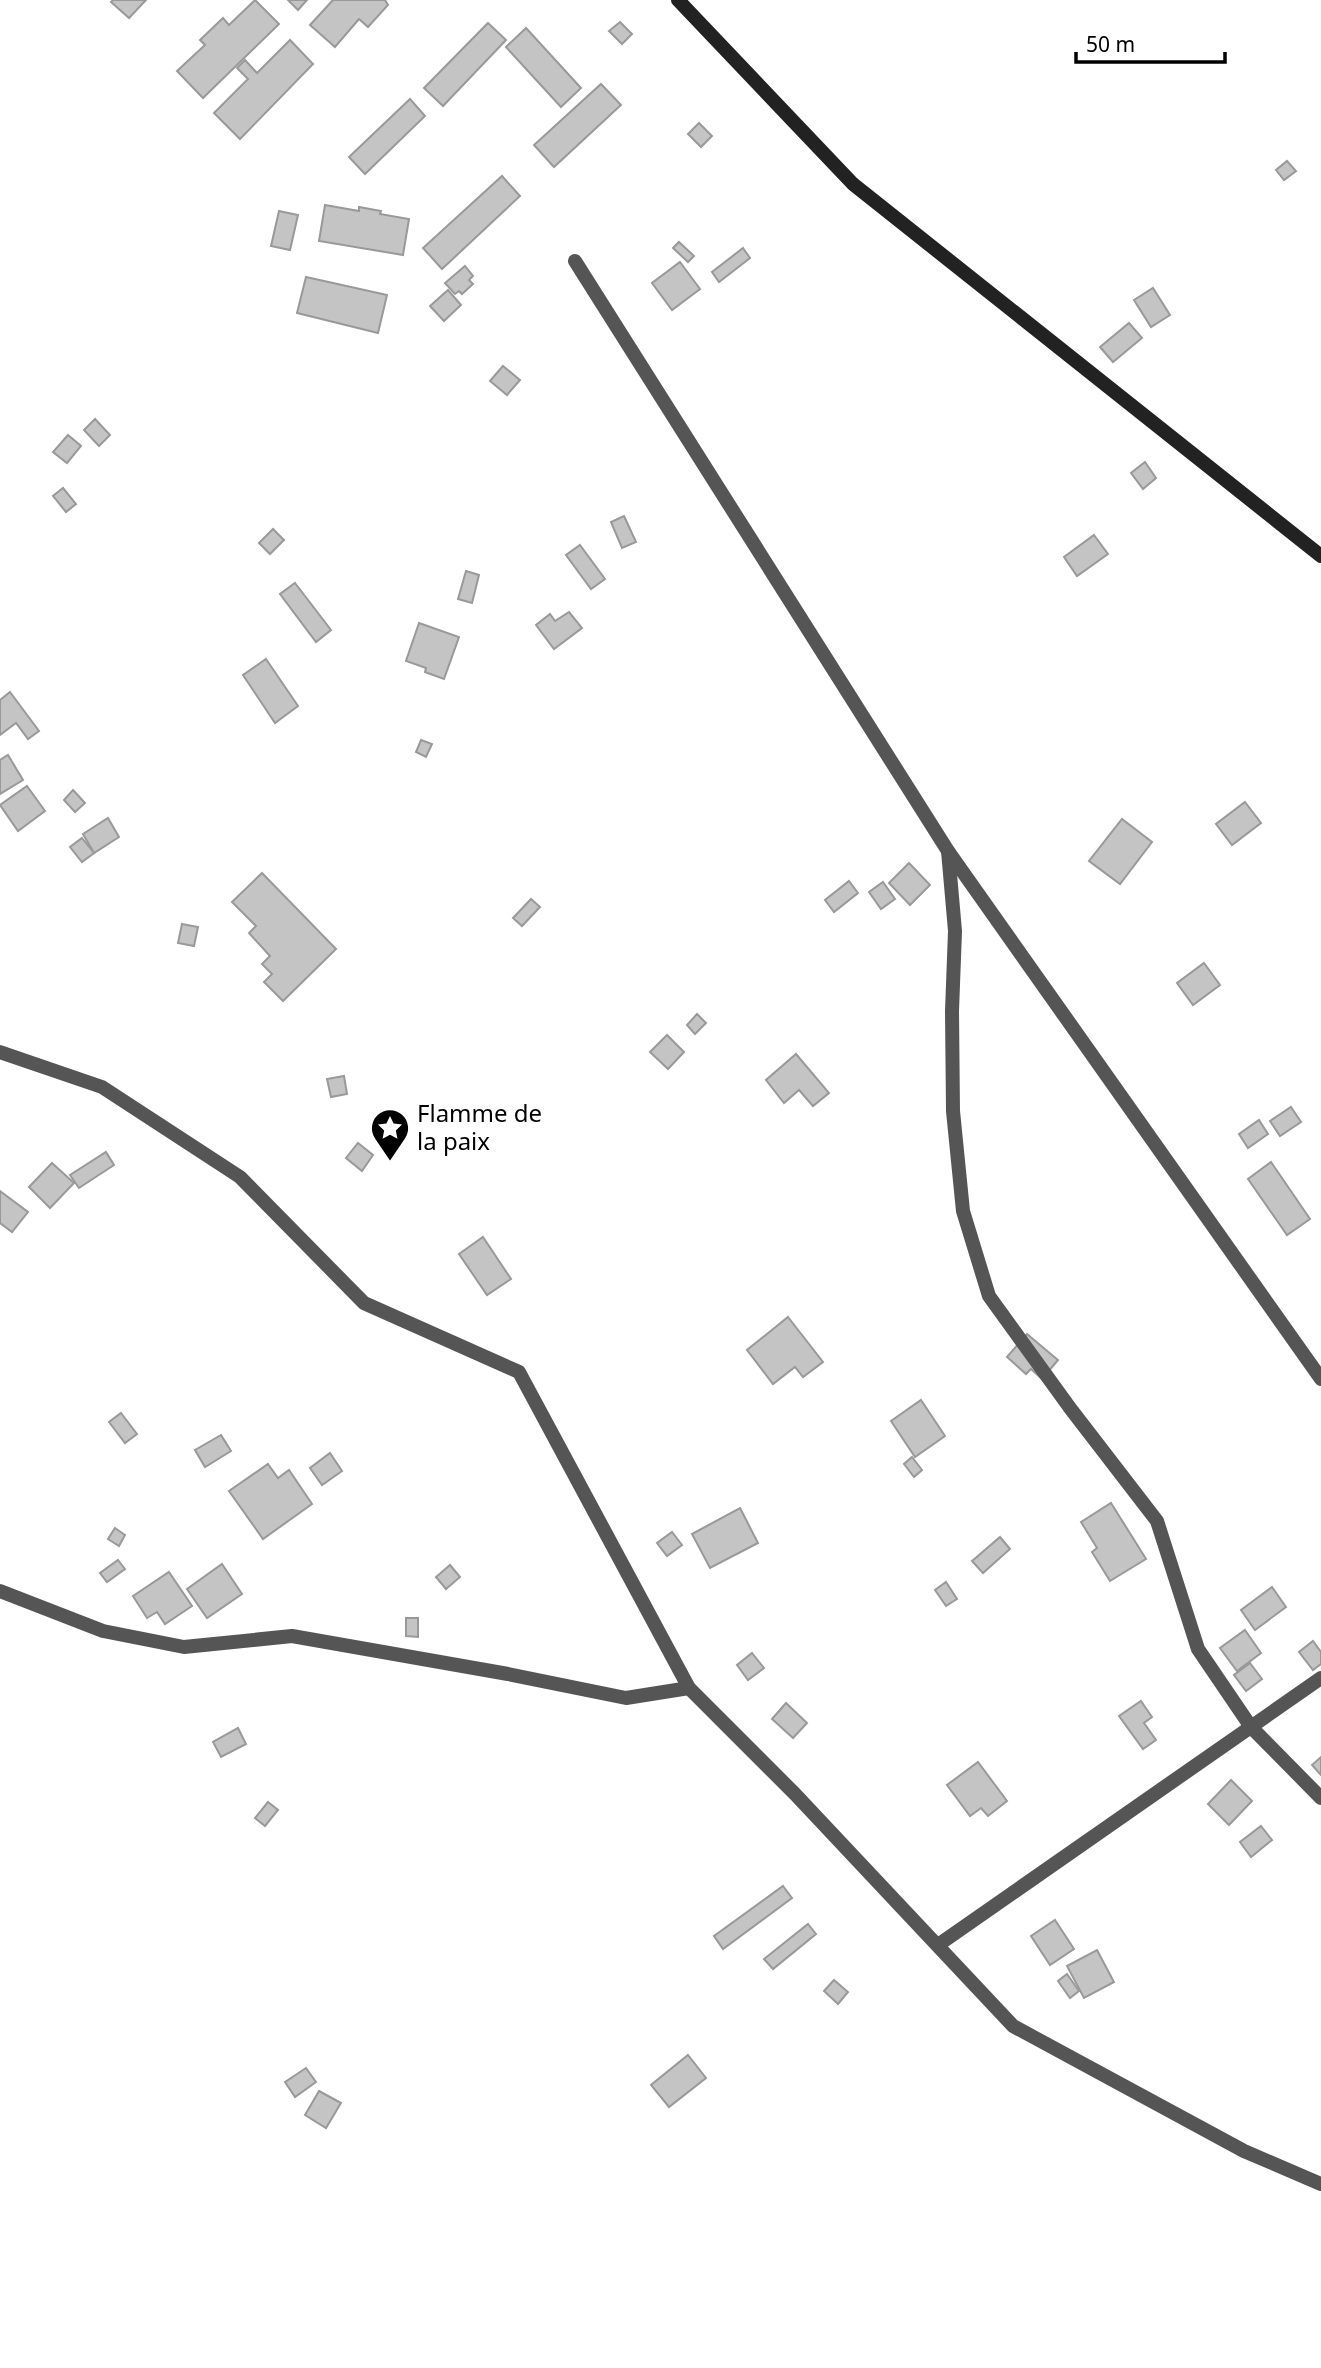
<svg xmlns="http://www.w3.org/2000/svg" width="1321" height="2368" font-family="'Noto Sans',sans-serif">
<style>
.building{fill:#c4c4c4;stroke:#999;stroke-width:2}
.lines{fill:none;stroke-linecap:round;stroke-linejoin:round}
.minor{stroke:#555;stroke-width:14}
.secondary{stroke:#222;stroke-width:14}
.labels{text-anchor:middle;stroke-width:5;stroke-linejoin:round;paint-order:stroke}
.poi-label{font-size:24px;fill:#000;stroke:#fff;text-anchor:start}
</style>
<rect width="100%" height="100%" fill="#fff"/>
<g class="building">
<path d="M 113,0 L 146,0 L 129,18 L 111,2 Z"/>
<path d="M 255,0 L 279,24 L 203,98 L 177,71 L 205,45 L 200,40 L 223,18 L 229,25 Z"/>
<path d="M 288,0 L 307,0 L 298,10 Z"/>
<path d="M 333,0 L 385,0 L 388,5 L 368,27 L 359,19 L 335,47 L 310,25 Z"/>
<path d="M 620,22 L 632,34 L 622,44 L 609,31 Z"/>
<path d="M 488,23 L 506,40 L 443,106 L 424,88 Z"/>
<path d="M 526,28 L 581,88 L 561,107 L 506,47 Z"/>
<path d="M 290,40 L 313,64 L 240,139 L 214,113 L 248,79 L 237,68 L 245,60 L 257,73 Z"/>
<path d="M 601,84 L 621,105 L 554,167 L 534,145 Z"/>
<path d="M 410,99 L 425,116 L 365,174 L 349,157 Z"/>
<path d="M 699,123 L 712,136 L 701,147 L 688,134 Z"/>
<path d="M 1287,161 L 1296,171 L 1284,180 L 1276,170 Z"/>
<path d="M 502,176 L 520,196 L 442,269 L 423,248 Z"/>
<path d="M 325,205 L 359,211 L 359,207 L 381,211 L 380,214 L 409,219 L 403,255 L 319,241 Z"/>
<path d="M 279,211 L 298,215 L 290,250 L 271,246 Z"/>
<path d="M 679,242 L 694,256 L 688,262 L 673,248 Z"/>
<path d="M 743,248 L 750,258 L 719,282 L 712,272 Z"/>
<path d="M 680,262 L 700,289 L 672,310 L 652,283 Z"/>
<path d="M 465,266 L 473,276 L 469,280 L 473,284 L 462,294 L 459,291 L 455,294 L 445,283 Z"/>
<path d="M 306,277 L 387,295 L 378,333 L 297,313 Z"/>
<path d="M 1153,288 L 1170,315 L 1151,327 L 1134,300 Z"/>
<path d="M 448,290 L 461,305 L 444,321 L 430,306 Z"/>
<path d="M 1129,323 L 1142,338 L 1113,362 L 1100,347 Z"/>
<path d="M 503,366 L 520,380 L 507,395 L 490,381 Z"/>
<path d="M 95,419 L 110,435 L 99,446 L 84,430 Z"/>
<path d="M 68,435 L 81,446 L 67,463 L 53,452 Z"/>
<path d="M 1145,462 L 1156,478 L 1143,489 L 1131,473 Z"/>
<path d="M 63,488 L 76,504 L 66,512 L 53,496 Z"/>
<path d="M 624,516 L 636,542 L 622,548 L 611,522 Z"/>
<path d="M 273,529 L 284,540 L 270,554 L 259,543 Z"/>
<path d="M 1094,535 L 1108,554 L 1077,576 L 1064,557 Z"/>
<path d="M 580,545 L 605,579 L 591,589 L 566,555 Z"/>
<path d="M 466,571 L 479,575 L 472,603 L 458,599 Z"/>
<path d="M 295,583 L 331,630 L 316,642 L 280,594 Z"/>
<path d="M 569,612 L 582,628 L 554,649 L 536,625 L 550,614 L 555,621 Z"/>
<path d="M 419,623 L 459,637 L 444,679 L 425,672 L 426,668 L 406,661 Z"/>
<path d="M 266,659 L 298,706 L 275,723 L 243,675 Z"/>
<path d="M 10,692 L 39,731 L 28,739 L 16,723 L 0,735 L 0,700 Z"/>
<path d="M 421,740 L 432,744 L 426,757 L 416,752 Z"/>
<path d="M 8,755 L 23,780 L 0,794 L 0,760 Z"/>
<path d="M 27,786 L 45,811 L 18,831 L 0,805 Z"/>
<path d="M 73,790 L 85,803 L 75,812 L 64,800 Z"/>
<path d="M 1245,802 L 1261,823 L 1232,845 L 1216,824 Z"/>
<path d="M 108,818 L 119,837 L 94,853 L 83,834 Z"/>
<path d="M 1122,819 L 1152,842 L 1120,884 L 1089,861 Z"/>
<path d="M 82,838 L 94,853 L 82,862 L 70,847 Z"/>
<path d="M 909,863 L 930,885 L 910,905 L 889,883 Z"/>
<path d="M 262,873 L 336,949 L 283,1001 L 264,982 L 272,974 L 262,964 L 270,956 L 249,933 L 256,926 L 232,902 Z"/>
<path d="M 849,881 L 858,893 L 834,912 L 825,900 Z"/>
<path d="M 883,882 L 895,899 L 881,909 L 869,892 Z"/>
<path d="M 531,899 L 540,907 L 522,926 L 513,918 Z"/>
<path d="M 182,924 L 198,927 L 194,946 L 178,943 Z"/>
<path d="M 1204,963 L 1220,985 L 1193,1005 L 1177,983 Z"/>
<path d="M 697,1014 L 706,1023 L 695,1034 L 687,1025 Z"/>
<path d="M 667,1035 L 684,1052 L 668,1069 L 650,1052 Z"/>
<path d="M 796,1054 L 829,1093 L 813,1106 L 799,1090 L 784,1103 L 766,1080 Z"/>
<path d="M 344,1076 L 347,1094 L 331,1097 L 327,1079 Z"/>
<path d="M 1291,1107 L 1301,1122 L 1280,1136 L 1270,1121 Z"/>
<path d="M 1259,1120 L 1268,1134 L 1248,1148 L 1239,1134 Z"/>
<path d="M 358,1143 L 373,1155 L 362,1171 L 346,1158 Z"/>
<path d="M 106,1152 L 114,1165 L 79,1188 L 70,1175 Z"/>
<path d="M 1271,1162 L 1310,1219 L 1287,1235 L 1248,1179 Z"/>
<path d="M 52,1163 L 74,1183 L 50,1208 L 29,1187 Z"/>
<path d="M 0,1191 L 28,1212 L 12,1232 L 0,1223 Z"/>
<path d="M 483,1237 L 511,1279 L 487,1295 L 459,1254 Z"/>
<path d="M 788,1317 L 823,1362 L 803,1377 L 795,1367 L 773,1384 L 747,1350 Z"/>
<path d="M 1027,1334 L 1058,1360 L 1042,1379 L 1031,1369 L 1026,1374 L 1007,1357 Z"/>
<path d="M 921,1400 L 945,1436 L 915,1457 L 891,1421 Z"/>
<path d="M 121,1413 L 137,1434 L 125,1443 L 109,1422 Z"/>
<path d="M 221,1435 L 231,1451 L 205,1467 L 195,1450 Z"/>
<path d="M 330,1453 L 342,1471 L 322,1485 L 310,1468 Z"/>
<path d="M 912,1457 L 922,1470 L 914,1477 L 904,1464 Z"/>
<path d="M 268,1464 L 278,1478 L 289,1470 L 312,1504 L 263,1539 L 229,1491 Z"/>
<path d="M 1111,1503 L 1146,1559 L 1110,1581 L 1092,1552 L 1097,1548 L 1081,1522 Z"/>
<path d="M 740,1508 L 758,1543 L 710,1568 L 692,1534 Z"/>
<path d="M 115,1528 L 125,1535 L 119,1546 L 108,1539 Z"/>
<path d="M 672,1532 L 682,1545 L 667,1556 L 657,1543 Z"/>
<path d="M 1000,1537 L 1010,1549 L 983,1573 L 972,1561 Z"/>
<path d="M 118,1560 L 125,1569 L 107,1582 L 100,1573 Z"/>
<path d="M 222,1564 L 242,1594 L 207,1618 L 187,1589 Z"/>
<path d="M 450,1565 L 460,1577 L 446,1589 L 436,1577 Z"/>
<path d="M 169,1572 L 192,1606 L 165,1624 L 157,1612 L 147,1618 L 133,1596 Z"/>
<path d="M 946,1582 L 957,1599 L 946,1606 L 935,1590 Z"/>
<path d="M 1272,1587 L 1286,1607 L 1255,1630 L 1241,1610 Z"/>
<path d="M 406,1618 L 418,1618 L 418,1637 L 406,1636 Z"/>
<path d="M 1245,1630 L 1261,1653 L 1237,1671 L 1220,1648 Z"/>
<path d="M 1313,1641 L 1321,1652 L 1321,1664 L 1313,1670 L 1299,1652 Z"/>
<path d="M 752,1653 L 764,1668 L 748,1680 L 737,1665 Z"/>
<path d="M 1250,1663 L 1262,1679 L 1246,1691 L 1234,1675 Z"/>
<path d="M 1141,1701 L 1152,1717 L 1144,1723 L 1156,1740 L 1143,1749 L 1119,1716 Z"/>
<path d="M 786,1703 L 807,1723 L 793,1738 L 772,1719 Z"/>
<path d="M 238,1728 L 246,1744 L 221,1757 L 213,1742 Z"/>
<path d="M 1321,1757 L 1321,1775 L 1312,1765 Z"/>
<path d="M 978,1762 L 1007,1801 L 988,1816 L 981,1808 L 970,1816 L 947,1785 Z"/>
<path d="M 1231,1780 L 1252,1801 L 1229,1825 L 1208,1804 Z"/>
<path d="M 268,1802 L 278,1810 L 265,1826 L 255,1818 Z"/>
<path d="M 1261,1826 L 1272,1840 L 1251,1857 L 1240,1842 Z"/>
<path d="M 783,1886 L 792,1898 L 723,1949 L 714,1936 Z"/>
<path d="M 1055,1920 L 1074,1949 L 1050,1965 L 1031,1936 Z"/>
<path d="M 808,1924 L 816,1934 L 773,1969 L 764,1959 Z"/>
<path d="M 1097,1950 L 1114,1982 L 1084,1998 L 1067,1966 Z"/>
<path d="M 1067,1974 L 1079,1991 L 1070,1998 L 1058,1981 Z"/>
<path d="M 834,1980 L 848,1992 L 838,2004 L 824,1991 Z"/>
<path d="M 688,2055 L 706,2078 L 669,2107 L 651,2085 Z"/>
<path d="M 306,2068 L 316,2082 L 295,2097 L 285,2082 Z"/>
<path d="M 319,2091 L 341,2103 L 326,2128 L 305,2115 Z"/>
</g>
<g class="lines">
<g class="minor">
<path d="M 575,261 L 948,851 L 1321,1379"/>
<path d="M 948,851 L 955,931 L 952,1011 L 953,1111 L 963,1211 L 989,1296 L 1070,1408 L 1157,1521 L 1198,1649 L 1251,1727 L 1321,1798"/>
<path d="M 0,1052 L 102,1087 L 240,1177 L 364,1303 L 519,1372 L 689,1688 L 795,1794 L 1013,2026 L 1244,2151 L 1321,2184"/>
<path d="M 0,1591 L 103,1631 L 184,1647 L 292,1636 L 508,1674 L 626,1698 L 689,1688"/>
<path d="M 938,1945 L 1321,1678"/>
</g>
<path class="secondary" d="M 678,0 L 853,184 L 1321,556"/>
</g>
<defs>
<g id="sight-pin" transform="scale(2.0125)"><path d="M0 17L-7.5 6A9.5 9.5 0 1 1 7.5 6Z" fill="#000" stroke="#fff"/><path d="M0-6L1.8-2.2L6-1.7L2.9 1.2L3.7 5.4L0 3.3L-3.7 5.4L-2.9 1.2L-6-1.7L-1.8-2.2Z" fill="#fff"/></g>
</defs>
<g fill-rule="evenodd">
<use href="#sight-pin" x="390" y="1128"/>
</g>
<g class="labels">
<g class="poi-label">
<text x="417" y="1122">Flamme de<tspan x="417" dy="28">la paix</tspan></text>
</g>
</g>
<path d="M1076 52v10h149v-10" fill="none" stroke="#000000" stroke-width="3.5"/>
<text x="1086" y="52" font-size="21" fill="#000000" stroke="#ffffff" stroke-width="5" paint-order="stroke">50 m</text>
</svg>
